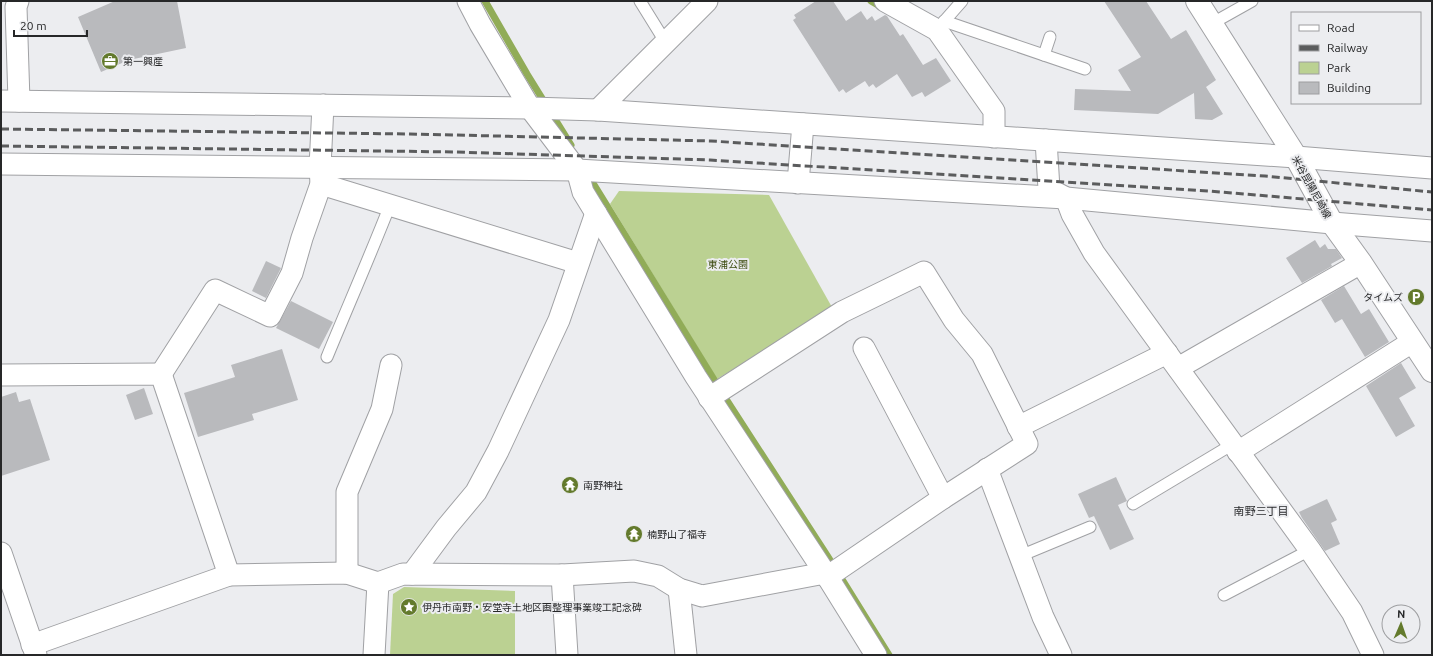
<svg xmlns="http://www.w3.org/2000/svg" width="1433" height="656" font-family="Ubuntu,'Noto Sans JP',sans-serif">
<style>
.green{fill:#bbd192}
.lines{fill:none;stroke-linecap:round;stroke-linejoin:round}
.stream{stroke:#91ac58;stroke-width:7}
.building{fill:#b9babd}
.service-casing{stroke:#a0a1a4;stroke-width:13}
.minor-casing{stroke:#a0a1a4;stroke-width:23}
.secondary-casing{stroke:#a0a1a4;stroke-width:24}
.service{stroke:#fff;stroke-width:11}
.minor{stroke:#fff;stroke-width:21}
.secondary{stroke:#fff;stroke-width:22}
.rail{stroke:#5b5c5d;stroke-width:3;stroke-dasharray:8 4;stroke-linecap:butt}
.labels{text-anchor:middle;stroke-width:4;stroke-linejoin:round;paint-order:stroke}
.poi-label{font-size:10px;fill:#262728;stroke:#ecedf0;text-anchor:start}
.street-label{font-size:10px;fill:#262728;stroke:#ecedf0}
.park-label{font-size:10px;fill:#3b4b0e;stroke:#ecedf0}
.neighbourhood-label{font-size:11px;fill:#292a2c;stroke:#ecedf0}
</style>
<rect width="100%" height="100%" fill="#ecedf0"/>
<g class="green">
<path d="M 619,191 L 769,195 L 833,309 L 717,379 L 610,204 Z"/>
<path d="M 404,587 L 515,591 L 515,655 L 390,655 L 393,594 Z"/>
</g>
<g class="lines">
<g class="stream">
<path d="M 485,1 L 527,74 L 571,145"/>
<path d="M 871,1 L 883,8"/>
<path d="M 588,175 L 726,399 L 828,557 L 889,655"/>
</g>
</g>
<g class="building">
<path d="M 115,1 L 177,1 L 186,48 L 129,60 L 101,72 L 78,17 Z"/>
<path d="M 816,1 L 833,1 L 846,21 L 861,11 L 867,20 L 872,16 L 875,21 L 885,15 L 887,16 L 900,36 L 903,34 L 923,65 L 936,58 L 951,81 L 925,97 L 922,92 L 912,97 L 897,74 L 876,88 L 873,84 L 869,87 L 865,81 L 846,93 L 843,89 L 839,92 L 793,20 L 796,18 L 794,15 Z"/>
<path d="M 1104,1 L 1146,1 L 1171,39 L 1186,30 L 1216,80 L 1206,87 L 1223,114 L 1212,120 L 1195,119 L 1194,93 L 1158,114 L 1074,110 L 1075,89 L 1131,91 L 1118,70 L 1141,57 Z"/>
<path d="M 1315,240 L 1320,248 L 1325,244 L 1328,249 L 1336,249 L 1342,258 L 1331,264 L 1332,266 L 1302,283 L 1286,258 Z"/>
<path d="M 266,261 L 281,268 L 266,298 L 252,291 Z"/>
<path d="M 1344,286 L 1361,314 L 1369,309 L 1389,342 L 1365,357 L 1342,319 L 1335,323 L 1321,300 Z"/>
<path d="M 291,301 L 333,322 L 319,349 L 276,328 Z"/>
<path d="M 282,349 L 298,400 L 252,414 L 254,420 L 198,437 L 184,393 L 235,377 L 231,365 Z"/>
<path d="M 1401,363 L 1416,388 L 1399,398 L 1415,426 L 1396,437 L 1366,386 Z"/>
<path d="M 144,388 L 153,414 L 135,420 L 126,395 Z"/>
<path d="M 16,392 L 19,402 L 30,399 L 50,460 L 1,476 L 1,397 Z"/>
<path d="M 1116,477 L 1127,501 L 1118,505 L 1134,539 L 1110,550 L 1094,516 L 1089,518 L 1078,494 Z"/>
<path d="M 1327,499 L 1337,520 L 1331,523 L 1340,544 L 1325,551 L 1302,518 L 1299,512 Z"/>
</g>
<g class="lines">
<g class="service-casing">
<g id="service">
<path d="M 640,1 L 666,43"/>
<path d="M 944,21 L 1085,69"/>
<path d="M 1211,24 L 1252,1"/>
<path d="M 940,26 L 962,1"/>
<path d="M 1044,55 L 1050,37"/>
<path d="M 327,357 C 348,306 370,256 390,205"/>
<path d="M 1133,504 L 1233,444"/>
<path d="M 1020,556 L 1090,527"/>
<path d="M 1224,595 L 1310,550"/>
</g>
</g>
<g class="minor-casing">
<g id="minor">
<path d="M 18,1 L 16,7 L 19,101"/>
<path d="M 468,1 L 480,24 L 530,108 L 577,170 L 583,192 L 696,377 L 825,573 L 876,655"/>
<path d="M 885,1 L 937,30 L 994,111 L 994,137"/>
<path d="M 1,101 L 530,108 L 598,110 L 1296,157 L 1432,168"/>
<path d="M 598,110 L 707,1"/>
<path d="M 1046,140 L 1049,189 L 1066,198 L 1072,214 L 1094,253 L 1310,550 L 1352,612 L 1373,655"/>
<path d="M 1,164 L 577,170 L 1066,198 L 1332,223 L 1432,231"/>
<path d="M 798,183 L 803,124"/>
<path d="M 321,184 L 578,263"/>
<path d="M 1178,368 L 1361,263"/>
<path d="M 161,374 L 215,290 L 270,316 L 292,273 L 302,238 L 321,184 L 320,167 L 323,105"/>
<path d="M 1,375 L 161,374 L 229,575"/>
<path d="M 709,398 L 842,312 L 924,272 L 954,320 L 982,354 L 1027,444 L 943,498"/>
<path d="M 1018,427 L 1167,353"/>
<path d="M 1238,452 L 1412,342"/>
<path d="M 987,469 L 1043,617 L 1061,655"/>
<path d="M 1,553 L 36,655"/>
<path d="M 347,573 L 347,492 L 382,409 L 391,365"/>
<path d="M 412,574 L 446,528 L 476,492 L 498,451 L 559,320 L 596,213"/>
<path d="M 562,575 L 567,655"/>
<path d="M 827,577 L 943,498 L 864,348"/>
<path d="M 679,589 L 686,655"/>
<path d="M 32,645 L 229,575 L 347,573 L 378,583 L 403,574 L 562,575 L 634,571 L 658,576 L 679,589 L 702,596 L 825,573"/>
<path d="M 374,655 L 378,583"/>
</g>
</g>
<g class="secondary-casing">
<path id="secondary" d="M 1197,1 L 1296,157 L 1332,223 L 1361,263 L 1432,371"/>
</g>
<use href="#service" class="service"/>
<use href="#minor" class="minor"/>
<use href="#secondary" class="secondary"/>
<g class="rail">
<path d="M 1,129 L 410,134 L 711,141 L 1265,176 L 1432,192"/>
<path d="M 1,146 L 457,152 L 710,160 L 1209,191 L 1432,210"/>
</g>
</g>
<defs>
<g id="office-disc" transform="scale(0.9)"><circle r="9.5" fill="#637a2c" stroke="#ecedf0"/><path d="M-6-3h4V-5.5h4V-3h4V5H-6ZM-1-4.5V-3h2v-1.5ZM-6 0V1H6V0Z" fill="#fff"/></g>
<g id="parking-disc" transform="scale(0.9)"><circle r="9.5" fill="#637a2c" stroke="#ecedf0"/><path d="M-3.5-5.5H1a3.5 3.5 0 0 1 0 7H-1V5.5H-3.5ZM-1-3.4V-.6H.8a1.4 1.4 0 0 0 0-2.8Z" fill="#fff"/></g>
<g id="temple-disc" transform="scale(0.9)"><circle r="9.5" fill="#637a2c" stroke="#ecedf0"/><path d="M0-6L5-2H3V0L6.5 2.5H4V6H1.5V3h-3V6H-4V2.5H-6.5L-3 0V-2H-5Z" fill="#fff"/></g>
<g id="sight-disc" transform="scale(0.9)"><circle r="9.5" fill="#637a2c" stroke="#ecedf0"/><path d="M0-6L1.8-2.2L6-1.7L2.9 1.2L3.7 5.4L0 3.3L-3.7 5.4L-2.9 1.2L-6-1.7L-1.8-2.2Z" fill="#fff"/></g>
</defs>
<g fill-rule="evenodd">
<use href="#office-disc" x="110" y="61"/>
<use href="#parking-disc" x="1416" y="297"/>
<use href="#temple-disc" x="570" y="485"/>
<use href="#temple-disc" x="634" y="534"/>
<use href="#sight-disc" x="409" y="607"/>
</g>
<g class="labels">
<g class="poi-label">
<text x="123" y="65">第一興産</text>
<text x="1403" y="301" text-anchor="end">タイムズ</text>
<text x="583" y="489">南野神社</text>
<text x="647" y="538">楠野山了福寺</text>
<text x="422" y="611">伊丹市南野・安堂寺土地区画整理事業竣工記念碑</text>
</g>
<g class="street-label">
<text transform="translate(1312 187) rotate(61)" y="4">米谷昆陽尼崎線</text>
</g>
<g class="park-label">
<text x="728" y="268">東浦公園</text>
</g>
<g class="neighbourhood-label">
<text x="1261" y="515">南野三丁目</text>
</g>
</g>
<rect width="1433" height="656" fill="none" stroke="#262728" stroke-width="4"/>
<rect x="1291" y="12" width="130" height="92" fill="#ecedf0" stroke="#9d9ea0"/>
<rect x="1299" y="25" width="20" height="6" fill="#ffffff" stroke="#9d9ea0"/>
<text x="1327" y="32" font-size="12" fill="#262728">Road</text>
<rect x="1299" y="45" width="20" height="6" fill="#5b5c5d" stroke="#9d9ea0"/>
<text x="1327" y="52" font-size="12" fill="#262728">Railway</text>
<rect x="1299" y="62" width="20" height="12" fill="#bbd192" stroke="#9d9ea0"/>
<text x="1327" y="72" font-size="12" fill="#262728">Park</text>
<rect x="1299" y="82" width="20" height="12" fill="#b9babd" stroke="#9d9ea0"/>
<text x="1327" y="92" font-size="12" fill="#262728">Building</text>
<g transform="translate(1401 624) rotate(2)"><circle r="19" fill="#ecedf0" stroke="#9d9ea0"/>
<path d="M0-3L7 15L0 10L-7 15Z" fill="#637a2c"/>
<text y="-6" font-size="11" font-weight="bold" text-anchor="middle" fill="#262728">N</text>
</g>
<path d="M14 30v6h73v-6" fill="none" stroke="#262728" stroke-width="2"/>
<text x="20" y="30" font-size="12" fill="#262728" stroke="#ecedf0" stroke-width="3" paint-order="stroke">20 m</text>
</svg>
